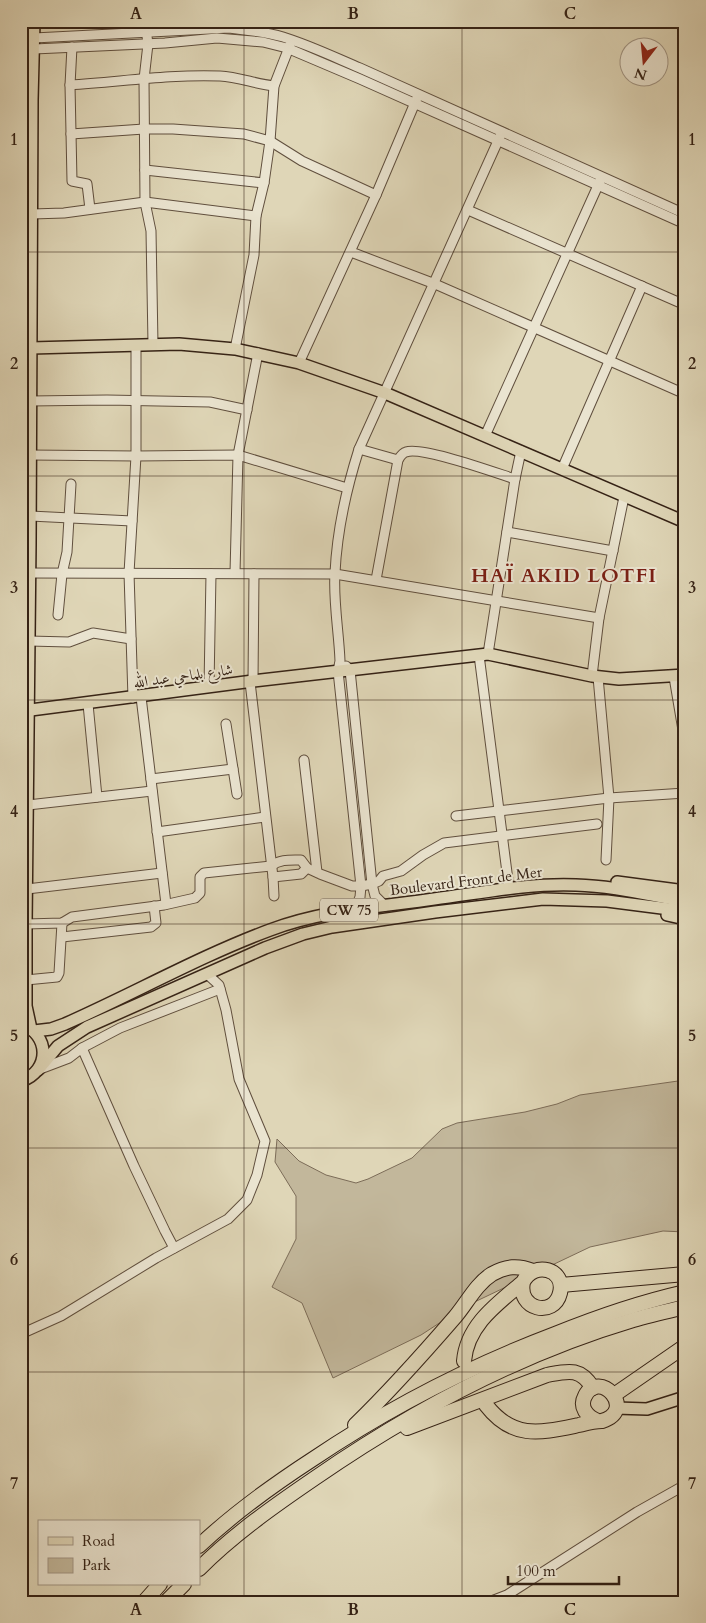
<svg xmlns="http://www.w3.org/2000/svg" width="706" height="1623" font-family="Cardo,Amiri,serif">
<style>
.green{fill:#c2b79b;stroke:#7c6c58}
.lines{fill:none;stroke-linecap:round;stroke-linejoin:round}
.minor-casing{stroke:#604f3e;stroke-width:11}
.major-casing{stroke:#352215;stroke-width:14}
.highway-casing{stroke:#352215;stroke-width:16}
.minor{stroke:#eae4d0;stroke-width:9}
.major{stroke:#dfd6b7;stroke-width:11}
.highway{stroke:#dfd6b7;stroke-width:14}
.grid{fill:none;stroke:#352215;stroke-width:1;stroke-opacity:0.55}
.labels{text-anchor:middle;stroke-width:4;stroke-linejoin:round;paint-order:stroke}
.shield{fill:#eae4d0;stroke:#6b5c4d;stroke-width:1}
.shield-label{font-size:14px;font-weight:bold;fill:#352215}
.street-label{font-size:15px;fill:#352215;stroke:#eae4d0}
.district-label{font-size:20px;font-weight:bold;letter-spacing:1px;fill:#7a1f14;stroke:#eae4d0}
.neatline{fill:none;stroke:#352215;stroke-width:2}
.grid-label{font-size:16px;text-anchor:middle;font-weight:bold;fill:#352215}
</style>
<rect width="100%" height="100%" fill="#dfd6b7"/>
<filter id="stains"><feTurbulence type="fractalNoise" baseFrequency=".004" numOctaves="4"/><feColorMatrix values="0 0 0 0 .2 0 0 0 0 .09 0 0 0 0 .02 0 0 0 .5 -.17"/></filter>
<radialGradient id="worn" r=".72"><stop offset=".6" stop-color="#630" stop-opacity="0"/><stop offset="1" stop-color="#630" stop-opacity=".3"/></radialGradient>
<path class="green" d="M 685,1080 L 685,1232 L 663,1231 L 590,1247 L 464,1307 L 421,1335 L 333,1378 L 302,1303 L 272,1287 L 296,1239 L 296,1196 L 275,1162 L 277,1139 L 299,1161 L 326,1175 L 356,1183 L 368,1179 L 412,1158 L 442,1129 L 457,1123 L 525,1112 L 557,1104 L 580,1095 Z"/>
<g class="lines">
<g class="minor-casing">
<g id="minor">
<path d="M 145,21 L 148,44 L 144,79 L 145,202 L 151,231 L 153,344"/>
<path d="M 34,38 L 229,28 C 247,30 266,32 283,37 C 309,45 334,57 360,68 L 685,214"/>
<path d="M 72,47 L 70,85 L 72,181 L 87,184 L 90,209"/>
<path d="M 34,49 L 165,43 L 217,38 L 263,42 L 287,48 L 360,79 L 685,224"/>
<path d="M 70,85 C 120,82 170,74 220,76 C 238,77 256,84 274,86"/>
<path d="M 71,134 L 144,129 L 173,129 L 244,134 L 270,141 L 302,161 L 376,195"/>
<path d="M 145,170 L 264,183"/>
<path d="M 468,210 L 685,305"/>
<path d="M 32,214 L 64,213 L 145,202 L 256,216"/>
<path d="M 351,252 L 435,284 L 685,394"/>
<path d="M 235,349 L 254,255 L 256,216 L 264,183 L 270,141 L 274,86 L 290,45"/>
<path d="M 299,363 L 376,195 L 417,98"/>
<path d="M 30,401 L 107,400 L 210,402 L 247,410"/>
<path d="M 485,436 L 600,181"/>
<path d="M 359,449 L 398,460"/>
<path d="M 30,455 L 136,456 L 238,455 L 347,488"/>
<path d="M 562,469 L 642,286"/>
<path d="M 30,516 L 132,521"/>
<path d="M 507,532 L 613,551"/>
<path d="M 29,573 L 335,574 L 599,618"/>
<path d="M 235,573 L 238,455 L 258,353"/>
<path d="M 376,580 L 398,460 C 400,457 402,453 406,452 C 422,446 496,473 515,479"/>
<path d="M 58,615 L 62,574 L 67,552 L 71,484"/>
<path d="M 29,641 L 69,642 L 93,633 L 131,639"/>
<path d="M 488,654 L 515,479 L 521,451"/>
<path d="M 479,655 L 509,888"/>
<path d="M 346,666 L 350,670 L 372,884 L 375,896 L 385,906"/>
<path d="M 592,676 L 599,618 L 624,497"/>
<path d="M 598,677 L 609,798 L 606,860"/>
<path d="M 674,677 L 685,742"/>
<path d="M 253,681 L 254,574"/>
<path d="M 250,682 L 273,877 L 301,874 L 307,868"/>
<path d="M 209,687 L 211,574"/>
<path d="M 141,697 L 166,904"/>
<path d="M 133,698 L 129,573 L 136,456 L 136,345"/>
<path d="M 88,704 L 97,797"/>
<path d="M 226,724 L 237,794"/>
<path d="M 304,760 L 317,872"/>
<path d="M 151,779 L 233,769"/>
<path d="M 28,805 L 152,791"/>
<path d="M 456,816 L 609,798 L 685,793"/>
<path d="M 157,832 L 265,817"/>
<path d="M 273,877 L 274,896"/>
<path d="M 27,889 L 162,873"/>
<path d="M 355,909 L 360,897 L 361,886 L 338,671 L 340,661 C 339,633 333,600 335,573 C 337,530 346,490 359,449 L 502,132"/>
<path d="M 26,924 L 62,923 L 72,917 L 164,905 L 195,898 L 200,893 L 200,877 L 204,873 L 271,866 C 280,859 290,860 301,860 L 307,868 L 320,874 L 352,886 L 361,886 L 372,884 L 379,881 L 383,876 L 401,871 L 423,855 L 444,843 L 597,824"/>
<path d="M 62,937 L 151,927 L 156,923 L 154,906"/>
<path d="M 26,980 L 57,977 L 59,973 L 62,923"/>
<path d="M 82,1048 L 120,1028 L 220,989"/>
<path d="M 40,1069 L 69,1058 L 82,1048 L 134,1166 L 165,1231 L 174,1248"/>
<path d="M 21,1334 L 61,1316 L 156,1258 L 228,1219 L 247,1200 L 257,1175 L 265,1141 L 239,1079 L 226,1010 L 219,985 L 207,974"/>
<path d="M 489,1602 L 507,1595 L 637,1512 L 685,1485"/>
</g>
</g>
<g class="major-casing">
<g id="major">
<path d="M 21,350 L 31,348 L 179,344 L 235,349 L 299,363 L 385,393 L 685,522"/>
<path d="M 23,711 L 253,681 L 488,654 L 592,676 L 619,679 L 685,675"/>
<path d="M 617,882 L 685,891"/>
<path d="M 667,915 L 685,919"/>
<path d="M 21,1024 C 50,1034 51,1071 21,1081"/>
<path d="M 31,1029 L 26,1006 L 26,924 L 30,543 L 32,100 L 34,21"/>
<path d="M 34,1031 L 51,1029 L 65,1024 C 133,994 200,956 270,930 C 323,910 379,907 434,899 C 481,893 528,883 576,885 C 613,886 649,895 685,901"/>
<path d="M 38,1070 L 58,1046 L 87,1027 L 265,948 L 303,934 L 332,927 L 435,912 L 543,899 L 607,901 L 685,911"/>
<path d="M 616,1408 L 647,1409 L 685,1397"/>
</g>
</g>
<g class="highway-casing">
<g id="highway">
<path d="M 561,1285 L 685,1274"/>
<path d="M 464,1361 C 467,1325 497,1304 523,1282 C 534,1260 566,1269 560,1293 C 554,1318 517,1310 523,1282"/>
<path d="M 614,1395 L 685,1346"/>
<path d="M 486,1405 C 513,1440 540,1433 579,1425 C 587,1423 594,1421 602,1421 C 638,1410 599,1368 585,1396 C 579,1407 587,1417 598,1421"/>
<path d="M 355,1425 C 390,1391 423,1354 455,1317 C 467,1303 476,1284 492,1274 C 506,1266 518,1265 533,1271"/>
<path d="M 407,1428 L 547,1375 C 568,1371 580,1367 593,1388"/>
<path d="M 199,1546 C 234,1513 273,1485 313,1459 C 390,1407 468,1367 555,1334 C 597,1317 641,1302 685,1292"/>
<path d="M 199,1569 C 234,1534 274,1506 315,1478 C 412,1411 519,1354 633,1320 C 650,1315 668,1311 685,1307"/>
<path d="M 144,1602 L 160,1584"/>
<path d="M 166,1602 L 184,1584"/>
</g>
</g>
<use href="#minor" class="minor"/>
<use href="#major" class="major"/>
<use href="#highway" class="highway"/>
</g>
<path class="grid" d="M 244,21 L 244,1602M 462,21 L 462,1602M 21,252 L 685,252M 21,476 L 685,476M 21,700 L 685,700M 21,924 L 685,924M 21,1148 L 685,1148M 21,1372 L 685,1372"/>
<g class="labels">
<rect class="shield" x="320" y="898.5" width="58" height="23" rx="4"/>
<g class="shield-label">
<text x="349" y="915">CW 75</text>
</g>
<g class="street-label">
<text transform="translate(183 676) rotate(-8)" y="5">شارع بلماحي عبد الله</text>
<text transform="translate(466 881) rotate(-7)" y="5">Boulevard Front de Mer</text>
</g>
<g class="district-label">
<text x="564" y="582">HAÏ AKID LOTFI</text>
</g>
</g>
<rect width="706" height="1623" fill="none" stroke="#dfd6b7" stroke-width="55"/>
<rect x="38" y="1520" width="162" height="65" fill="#eae4d0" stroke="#a29685"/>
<rect x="48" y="1537" width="25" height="8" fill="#dfd6b7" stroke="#a29685"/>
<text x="82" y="1546" font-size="15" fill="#352215">Road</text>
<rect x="48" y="1558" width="25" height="15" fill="#c2b79b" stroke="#a29685"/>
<text x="82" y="1570" font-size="15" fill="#352215">Park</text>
<g transform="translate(644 62) rotate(196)"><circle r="24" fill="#eae4d0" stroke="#a29685"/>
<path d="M0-4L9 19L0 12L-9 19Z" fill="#8f2418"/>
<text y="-8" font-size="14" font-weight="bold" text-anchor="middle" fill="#352215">N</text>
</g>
<path d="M508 1576v8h111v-8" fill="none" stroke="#352215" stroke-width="2.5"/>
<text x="516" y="1576" font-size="15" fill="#352215" stroke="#eae4d0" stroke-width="4" paint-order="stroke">100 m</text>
<rect x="28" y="28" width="650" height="1568" class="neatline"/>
<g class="grid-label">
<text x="136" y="19">A</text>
<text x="353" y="19">B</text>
<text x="570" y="19">C</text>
<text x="14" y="145">1</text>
<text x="692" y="145">1</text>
<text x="14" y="369">2</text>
<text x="692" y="369">2</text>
<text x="14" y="593">3</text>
<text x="692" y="593">3</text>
<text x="14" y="817">4</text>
<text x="692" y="817">4</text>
<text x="14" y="1041">5</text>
<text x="692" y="1041">5</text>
<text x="14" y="1265">6</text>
<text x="692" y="1265">6</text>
<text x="14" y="1489">7</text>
<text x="692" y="1489">7</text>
<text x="136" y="1615">A</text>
<text x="353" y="1615">B</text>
<text x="570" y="1615">C</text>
</g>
<rect width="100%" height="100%" filter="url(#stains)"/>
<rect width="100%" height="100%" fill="url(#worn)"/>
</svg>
